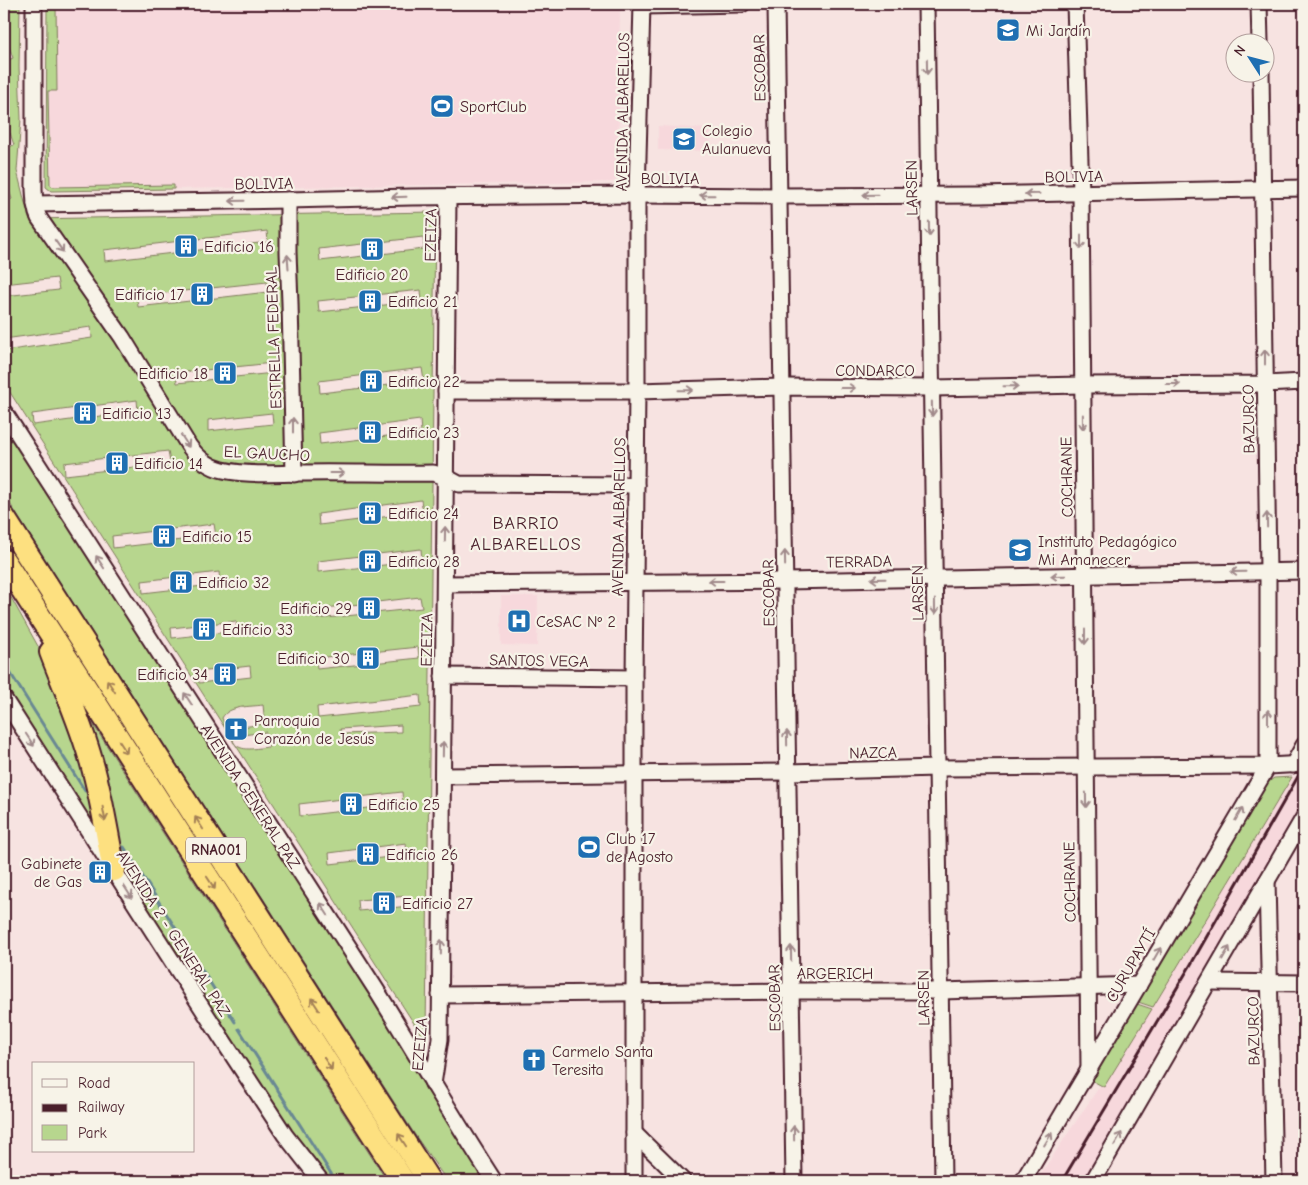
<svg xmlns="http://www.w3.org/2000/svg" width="1308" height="1185" font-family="'Comic Neue',sans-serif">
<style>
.built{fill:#f7d8dc}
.green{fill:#b7d68e;stroke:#807a5c;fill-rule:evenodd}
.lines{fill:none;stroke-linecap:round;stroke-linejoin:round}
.stream{stroke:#698893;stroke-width:3}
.minor-casing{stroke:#4a1f2b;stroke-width:19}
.highway-casing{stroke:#4a1f2b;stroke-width:26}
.minor{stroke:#f7f3e8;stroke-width:15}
.highway{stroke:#fde080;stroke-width:22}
.rail{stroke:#4a1f2b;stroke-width:3}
.oneway{stroke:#a0898a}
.oneway2{stroke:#a48056}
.labels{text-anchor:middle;stroke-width:4.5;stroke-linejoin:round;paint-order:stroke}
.shield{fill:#f7f3e8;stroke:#7e5f64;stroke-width:1}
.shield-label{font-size:15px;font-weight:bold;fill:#4a1f2b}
.poi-label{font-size:16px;fill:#4a1f2b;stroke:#f7f3e8;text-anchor:start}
.street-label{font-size:16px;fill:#4a1f2b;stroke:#f7f3e8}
.neighbourhood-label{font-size:18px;letter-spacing:1px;fill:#4a1f2b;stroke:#f7f3e8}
</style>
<rect width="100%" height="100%" fill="#f7e3e1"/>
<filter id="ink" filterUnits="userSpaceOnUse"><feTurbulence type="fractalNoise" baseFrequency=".02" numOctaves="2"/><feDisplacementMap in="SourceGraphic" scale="10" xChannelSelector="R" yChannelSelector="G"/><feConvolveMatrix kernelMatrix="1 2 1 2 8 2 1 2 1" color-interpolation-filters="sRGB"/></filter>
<g filter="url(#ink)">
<g class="built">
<path d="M 47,4 L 620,4 L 618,178 L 613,182 L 51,191 L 46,187 Z"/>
<path d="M 658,126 L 710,129 L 710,151 L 658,150 Z"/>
<path d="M 501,596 L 538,596 L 537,646 L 501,645 Z"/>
<path d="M 1304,776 L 1304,803 L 1082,1181 L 1036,1181 L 1153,1007 L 1292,777 Z"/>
</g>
<g class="green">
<path d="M 12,4 L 20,4 L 19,67 L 21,119 L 17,171 L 29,219 L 435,212 L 426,1036 L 422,1036 L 4,383 L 4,351 L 92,338 L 91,327 L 4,339 L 4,296 L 59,290 L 57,278 L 4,284 L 4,202 L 12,199 L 8,188 L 4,189 L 4,149 L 14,145 L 10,133 L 4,134 L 4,62 L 13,58 L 9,47 L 4,49 L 4,9 L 12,6 ZM 267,231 L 268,242 L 105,261 L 104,250 ZM 423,237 L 424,249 L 320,261 L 319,249 ZM 267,282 L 268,292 L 138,307 L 137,296 ZM 421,290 L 422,301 L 319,312 L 318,301 ZM 273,363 L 274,373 L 177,383 L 176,373 ZM 422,368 L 424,381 L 320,393 L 319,381 ZM 137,400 L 138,411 L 33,425 L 32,414 ZM 272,413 L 273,424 L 208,431 L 208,420 ZM 420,420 L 421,432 L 320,444 L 319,433 ZM 168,451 L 170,463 L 65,475 L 64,463 ZM 421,500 L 423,512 L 319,525 L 318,514 ZM 214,524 L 216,536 L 113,548 L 112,536 ZM 421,549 L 422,561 L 318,572 L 318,561 ZM 219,572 L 220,584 L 143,593 L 142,581 ZM 420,597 L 422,608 L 317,619 L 317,609 ZM 236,621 L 237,631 L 172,638 L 171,628 ZM 418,647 L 419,658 L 317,669 L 316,658 ZM 250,666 L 251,677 L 199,683 L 198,672 ZM 420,695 L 421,707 L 318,718 L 317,707 ZM 263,705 L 265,724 L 241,727 L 242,735 L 266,732 L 269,747 C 256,748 241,753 233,742 L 234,736 L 232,736 L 231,725 L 228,725 L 224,723 L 222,718 C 229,705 250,707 263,705 ZM 401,725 L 401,732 L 342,734 L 340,729 ZM 402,792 L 403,804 L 300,816 L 299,804 ZM 406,843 L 407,855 L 330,864 L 329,853 ZM 409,896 L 410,906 L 359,911 L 358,900 Z"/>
<path d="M 47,4 L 56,4 L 57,91 L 48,91 L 50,185 L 53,187 L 174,185 L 174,189 L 51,191 L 46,187 Z"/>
<path d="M 4,427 L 401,1043 L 420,1079 L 485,1181 L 447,1181 L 417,1138 L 39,550 L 4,494 Z"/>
<path d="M 4,585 L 44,657 L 84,764 L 99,834 L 4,686 Z"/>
<path d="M 80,704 L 387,1181 L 329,1181 L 290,1130 L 134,886 L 126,868 L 118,847 Z"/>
<path d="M 1292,777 L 1153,1007 L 1138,1002 L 1263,786 L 1274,778 Z"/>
<path d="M 1137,1004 L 1152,1009 L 1104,1087 L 1091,1080 Z"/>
</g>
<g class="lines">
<g class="stream">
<path d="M 4,663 L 85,791"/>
<path d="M 124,847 L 235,1022"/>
<path d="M 239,1029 L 332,1175 L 338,1181"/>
</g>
<g class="minor-casing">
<g id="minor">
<path d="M 34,4 L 34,190 L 35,204 L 37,213 L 39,218 L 122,337 L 189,446 C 197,457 209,467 223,470 C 244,475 277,474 299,473 C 344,472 389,474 433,473 L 446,477 L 459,484 L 636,485"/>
<path d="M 776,4 L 794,1181"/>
<path d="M 926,4 L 943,1181"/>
<path d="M 1075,4 L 1081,193 L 1089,1070"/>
<path d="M 1259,4 L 1260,42"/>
<path d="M 642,6 L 742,4"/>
<path d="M 1261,72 L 1268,571 L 1268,766"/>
<path d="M 288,200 L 288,252 L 290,303 L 294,474"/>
<path d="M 35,204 L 288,200 L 411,197 L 637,195 L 779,196 L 981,195 L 1304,188"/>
<path d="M 446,391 L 637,391 L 782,387 L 932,388 L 1082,385 L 1265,384 L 1304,382"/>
<path d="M 4,412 L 375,988 C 415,1052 453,1118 494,1181"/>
<path d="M 445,584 L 785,581 L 1304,571"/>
<path d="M 443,676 L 634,678"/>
<path d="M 4,699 L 222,1039 L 285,1135 L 321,1181"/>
<path d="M 1293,765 L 1304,745"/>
<path d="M 443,776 L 788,772 L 937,768 L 1268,766 L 1304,764"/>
<path d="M 1267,881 L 1274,1181"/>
<path d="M 1209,982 L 1304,983"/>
<path d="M 440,995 L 791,991 L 941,991 L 1139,985"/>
<path d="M 433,1084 L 440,1039 L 448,197"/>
<path d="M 634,1133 L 683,1181"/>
<path d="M 634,1181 L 634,678 L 637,391 L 637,195 L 642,4"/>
<path d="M 1023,1181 L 1268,766"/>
<path d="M 1093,1181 L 1304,817"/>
</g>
</g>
<g class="highway-casing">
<g id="highway">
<path d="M 4,518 L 429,1181"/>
<path d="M 4,561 L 403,1181"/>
<path d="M 51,652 C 65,689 82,726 92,764 C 102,799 107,835 114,870"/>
</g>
</g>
<use href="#minor" class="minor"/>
<use href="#highway" class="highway"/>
<path class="rail" d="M 1062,1181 L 1190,966 L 1304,766"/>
</g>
<defs><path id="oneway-shaft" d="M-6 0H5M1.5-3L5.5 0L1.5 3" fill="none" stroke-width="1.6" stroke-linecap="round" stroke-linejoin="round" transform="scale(1.25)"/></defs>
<g class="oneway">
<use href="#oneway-shaft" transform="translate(927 67) rotate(89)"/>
<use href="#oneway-shaft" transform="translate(1032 194) rotate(179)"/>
<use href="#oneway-shaft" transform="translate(707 195) rotate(-179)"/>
<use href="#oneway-shaft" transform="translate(870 195) rotate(179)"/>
<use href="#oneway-shaft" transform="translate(399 197) rotate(178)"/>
<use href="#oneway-shaft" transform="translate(237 201) rotate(179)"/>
<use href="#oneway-shaft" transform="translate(929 229) rotate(89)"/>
<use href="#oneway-shaft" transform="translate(1081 242) rotate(90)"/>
<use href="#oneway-shaft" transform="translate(59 246) rotate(55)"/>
<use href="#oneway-shaft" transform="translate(288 262) rotate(-94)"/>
<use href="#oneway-shaft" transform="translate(1265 357) rotate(-90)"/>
<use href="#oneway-shaft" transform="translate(1173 384)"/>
<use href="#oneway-shaft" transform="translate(1011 386) rotate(-1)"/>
<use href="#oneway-shaft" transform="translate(848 388)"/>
<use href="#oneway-shaft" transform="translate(686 390) rotate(-1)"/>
<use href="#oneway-shaft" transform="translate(932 409) rotate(89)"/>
<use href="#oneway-shaft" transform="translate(1083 422) rotate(89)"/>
<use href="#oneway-shaft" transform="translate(293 425) rotate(-90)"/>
<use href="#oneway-shaft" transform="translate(185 441) rotate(57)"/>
<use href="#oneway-shaft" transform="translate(337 473)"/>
<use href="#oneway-shaft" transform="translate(1267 520) rotate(-91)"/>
<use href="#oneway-shaft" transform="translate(445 534) rotate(-89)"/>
<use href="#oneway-shaft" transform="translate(785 558) rotate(-91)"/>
<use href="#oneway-shaft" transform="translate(100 562) rotate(-123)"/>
<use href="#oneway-shaft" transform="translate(1238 572) rotate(179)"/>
<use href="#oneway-shaft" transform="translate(1058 576) rotate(179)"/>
<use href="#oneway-shaft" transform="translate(878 579) rotate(179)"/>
<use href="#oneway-shaft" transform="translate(716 581) rotate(180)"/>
<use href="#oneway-shaft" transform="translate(935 607) rotate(89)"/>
<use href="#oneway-shaft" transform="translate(1085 637) rotate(90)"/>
<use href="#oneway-shaft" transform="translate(188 699) rotate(-123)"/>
<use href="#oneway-shaft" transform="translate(1268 717) rotate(-90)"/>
<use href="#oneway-shaft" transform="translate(787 738) rotate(-91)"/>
<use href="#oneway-shaft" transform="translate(30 740) rotate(57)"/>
<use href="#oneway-shaft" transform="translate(443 749) rotate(-89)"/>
<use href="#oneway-shaft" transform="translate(1086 800) rotate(89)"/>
<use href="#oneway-shaft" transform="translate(1239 814) rotate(-60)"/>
<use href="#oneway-shaft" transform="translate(128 892) rotate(57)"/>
<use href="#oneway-shaft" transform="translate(324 909) rotate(-123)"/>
<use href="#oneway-shaft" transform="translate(441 947) rotate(-89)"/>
<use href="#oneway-shaft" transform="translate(791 953) rotate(-91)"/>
<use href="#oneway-shaft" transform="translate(1226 953) rotate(-60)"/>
<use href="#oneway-shaft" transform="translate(1157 954) rotate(-60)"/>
<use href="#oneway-shaft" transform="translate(794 1133) rotate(-91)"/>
<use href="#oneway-shaft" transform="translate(1048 1139) rotate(-59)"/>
<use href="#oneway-shaft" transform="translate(1118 1139) rotate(-60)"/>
</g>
<g class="oneway2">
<use href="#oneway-shaft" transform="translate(111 686) rotate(-123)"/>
<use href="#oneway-shaft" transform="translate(123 747) rotate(57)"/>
<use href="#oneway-shaft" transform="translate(104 814) rotate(79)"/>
<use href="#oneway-shaft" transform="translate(199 823) rotate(-123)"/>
<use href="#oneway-shaft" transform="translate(211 883) rotate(57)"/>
<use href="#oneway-shaft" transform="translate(315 1004) rotate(-123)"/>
<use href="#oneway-shaft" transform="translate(328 1064) rotate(57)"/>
<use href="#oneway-shaft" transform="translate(402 1140) rotate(-123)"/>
</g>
</g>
<defs>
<g id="school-square" transform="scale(1.25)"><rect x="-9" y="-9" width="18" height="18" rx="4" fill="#1f6fb2" stroke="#f7f3e8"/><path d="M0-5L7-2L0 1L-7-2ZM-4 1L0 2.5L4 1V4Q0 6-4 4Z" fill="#fff"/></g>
<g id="stadium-square" transform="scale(1.25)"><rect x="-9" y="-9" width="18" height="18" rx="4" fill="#1f6fb2" stroke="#f7f3e8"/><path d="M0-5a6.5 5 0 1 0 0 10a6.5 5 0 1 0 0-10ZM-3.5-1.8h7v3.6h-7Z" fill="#fff"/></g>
<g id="building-square" transform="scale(1.25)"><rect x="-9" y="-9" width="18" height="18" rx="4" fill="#1f6fb2" stroke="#f7f3e8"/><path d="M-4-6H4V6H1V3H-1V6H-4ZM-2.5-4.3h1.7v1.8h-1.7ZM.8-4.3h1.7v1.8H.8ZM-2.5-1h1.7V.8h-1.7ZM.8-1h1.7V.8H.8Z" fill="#fff"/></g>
<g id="hospital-square" transform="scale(1.25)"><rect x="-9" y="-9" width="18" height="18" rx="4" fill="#1f6fb2" stroke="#f7f3e8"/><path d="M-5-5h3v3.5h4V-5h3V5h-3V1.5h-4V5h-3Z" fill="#fff"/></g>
<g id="church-square" transform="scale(1.25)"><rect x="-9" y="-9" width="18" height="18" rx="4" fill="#1f6fb2" stroke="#f7f3e8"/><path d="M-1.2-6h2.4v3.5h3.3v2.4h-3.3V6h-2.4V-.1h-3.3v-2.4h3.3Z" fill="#fff"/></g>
</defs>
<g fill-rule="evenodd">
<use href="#school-square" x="1008" y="30"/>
<use href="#stadium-square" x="442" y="106"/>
<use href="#school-square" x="684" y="139"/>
<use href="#building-square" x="186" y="246"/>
<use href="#building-square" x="372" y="249"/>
<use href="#building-square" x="202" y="294"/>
<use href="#building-square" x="370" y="301"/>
<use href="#building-square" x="225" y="373"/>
<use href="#building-square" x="371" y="381"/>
<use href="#building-square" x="85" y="413"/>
<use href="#building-square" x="370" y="432"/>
<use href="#building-square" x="117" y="463"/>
<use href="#building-square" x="370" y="513"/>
<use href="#building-square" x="164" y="536"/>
<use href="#school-square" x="1020" y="550"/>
<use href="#building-square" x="370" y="561"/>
<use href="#building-square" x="181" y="582"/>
<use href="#building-square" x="369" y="608"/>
<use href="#hospital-square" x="519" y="621"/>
<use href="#building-square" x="204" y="629"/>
<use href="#building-square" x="368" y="658"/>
<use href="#building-square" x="225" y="674"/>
<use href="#church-square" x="236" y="729"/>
<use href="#building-square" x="351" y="804"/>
<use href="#stadium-square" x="589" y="847"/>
<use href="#building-square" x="368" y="854"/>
<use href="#building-square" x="100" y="872"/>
<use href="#building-square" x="384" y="903"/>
<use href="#church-square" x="534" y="1060"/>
</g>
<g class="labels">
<rect class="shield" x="186" y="837.5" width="60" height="25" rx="4"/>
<g class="shield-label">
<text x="216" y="855">RNA001</text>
</g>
<g class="poi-label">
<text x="1026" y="36">Mi Jardín</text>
<text x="460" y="112">SportClub</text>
<text x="702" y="136">Colegio<tspan x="702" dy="18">Aulanueva</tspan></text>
<text x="204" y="252">Edificio 16</text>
<text x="372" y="280" text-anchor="middle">Edificio 20</text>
<text x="184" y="300" text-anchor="end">Edificio 17</text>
<text x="388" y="307">Edificio 21</text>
<text x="208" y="379" text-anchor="end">Edificio 18</text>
<text x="388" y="387">Edificio 22</text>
<text x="102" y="419">Edificio 13</text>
<text x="388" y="438">Edificio 23</text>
<text x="134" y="469">Edificio 14</text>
<text x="388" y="519">Edificio 24</text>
<text x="182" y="542">Edificio 15</text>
<text x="1038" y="547">Instituto Pedagógico<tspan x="1038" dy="18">Mi Amanecer</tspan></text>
<text x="388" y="567">Edificio 28</text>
<text x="198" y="588">Edificio 32</text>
<text x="352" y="614" text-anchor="end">Edificio 29</text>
<text x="536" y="627">CeSAC Nº 2</text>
<text x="222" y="635">Edificio 33</text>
<text x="350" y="664" text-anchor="end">Edificio 30</text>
<text x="208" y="680" text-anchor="end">Edificio 34</text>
<text x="254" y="726">Parroquia<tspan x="254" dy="18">Corazón de Jesús</tspan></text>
<text x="368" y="810">Edificio 25</text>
<text x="606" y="844">Club 17<tspan x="606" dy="18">de Agosto</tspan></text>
<text x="386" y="860">Edificio 26</text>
<text x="82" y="869" text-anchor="end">Gabinete<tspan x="82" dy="18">de Gas</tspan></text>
<text x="402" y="909">Edificio 27</text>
<text x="552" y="1057">Carmelo Santa<tspan x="552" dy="18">Teresita</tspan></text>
</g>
<g class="street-label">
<text transform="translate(759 68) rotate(-91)" y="6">ESCOBAR</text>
<text transform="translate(622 112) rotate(-89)" y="6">AVENIDA ALBARELLOS</text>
<text transform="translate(1074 176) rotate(-1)" y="6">BOLIVIA</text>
<text x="670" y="184">BOLIVIA</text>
<text transform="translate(264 183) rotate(-1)" y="6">BOLIVIA</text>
<text transform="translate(911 188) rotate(-91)" y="6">LARSEN</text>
<text transform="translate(430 235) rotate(-89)" y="6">EZEIZA</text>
<text transform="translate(273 338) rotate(-92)" y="6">ESTRELLA FEDERAL</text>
<text x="875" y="376">CONDARCO</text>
<text transform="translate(1248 419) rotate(-91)" y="6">BAZURCO</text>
<text transform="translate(267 453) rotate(3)" y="6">EL GAUCHO</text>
<text transform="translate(1066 477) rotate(-91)" y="6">COCHRANE</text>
<text transform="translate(618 517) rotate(-89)" y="6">AVENIDA ALBARELLOS</text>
<text transform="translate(859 561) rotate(-1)" y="6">TERRADA</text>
<text transform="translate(768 593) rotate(-91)" y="6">ESCOBAR</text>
<text transform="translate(917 593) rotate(-91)" y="6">LARSEN</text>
<text transform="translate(426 640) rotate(-89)" y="6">EZEIZA</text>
<text transform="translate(539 660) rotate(1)" y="6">SANTOS VEGA</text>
<text transform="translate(873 752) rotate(-1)" y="6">NAZCA</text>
<text transform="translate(251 796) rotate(57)" y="6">AVENIDA GENERAL PAZ</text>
<text transform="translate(1069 882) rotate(-91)" y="6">COCHRANE</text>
<text transform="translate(174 933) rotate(57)" y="6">AVENIDA 2 - GENERAL PAZ</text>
<text transform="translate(1130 965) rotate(-60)" y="6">CURUPAYTÍ</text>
<text x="835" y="979">ARGERICH</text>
<text transform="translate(774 998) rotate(-91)" y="6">ESCOBAR</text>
<text transform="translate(923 998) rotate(-91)" y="6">LARSEN</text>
<text transform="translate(1253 1031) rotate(-91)" y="6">BAZURCO</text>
<text transform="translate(419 1044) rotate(-85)" y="6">EZEIZA</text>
</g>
<g class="neighbourhood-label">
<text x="526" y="529">BARRIO<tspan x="526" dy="21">ALBARELLOS</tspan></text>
</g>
</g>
<rect width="1308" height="1185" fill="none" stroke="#f7f3e8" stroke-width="20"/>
<rect x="10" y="10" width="1288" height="1165" fill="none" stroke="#4a1f2b" stroke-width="2" filter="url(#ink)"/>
<rect x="32" y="1062" width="162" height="90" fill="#f7f3e8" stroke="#b29e9c"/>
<rect x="42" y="1079" width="25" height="8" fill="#f7f3e8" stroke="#b29e9c"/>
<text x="78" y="1088" font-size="15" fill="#4a1f2b">Road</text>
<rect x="42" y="1104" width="25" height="8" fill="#4a1f2b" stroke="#b29e9c"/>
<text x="78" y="1112" font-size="15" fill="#4a1f2b">Railway</text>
<rect x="42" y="1125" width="25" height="15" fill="#b7d68e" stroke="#b29e9c"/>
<text x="78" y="1138" font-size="15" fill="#4a1f2b">Park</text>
<g transform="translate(1250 58) rotate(306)"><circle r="24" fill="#f7f3e8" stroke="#b29e9c"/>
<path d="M0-4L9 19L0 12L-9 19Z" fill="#1f6fb2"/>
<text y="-8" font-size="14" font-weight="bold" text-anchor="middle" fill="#4a1f2b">N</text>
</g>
</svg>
